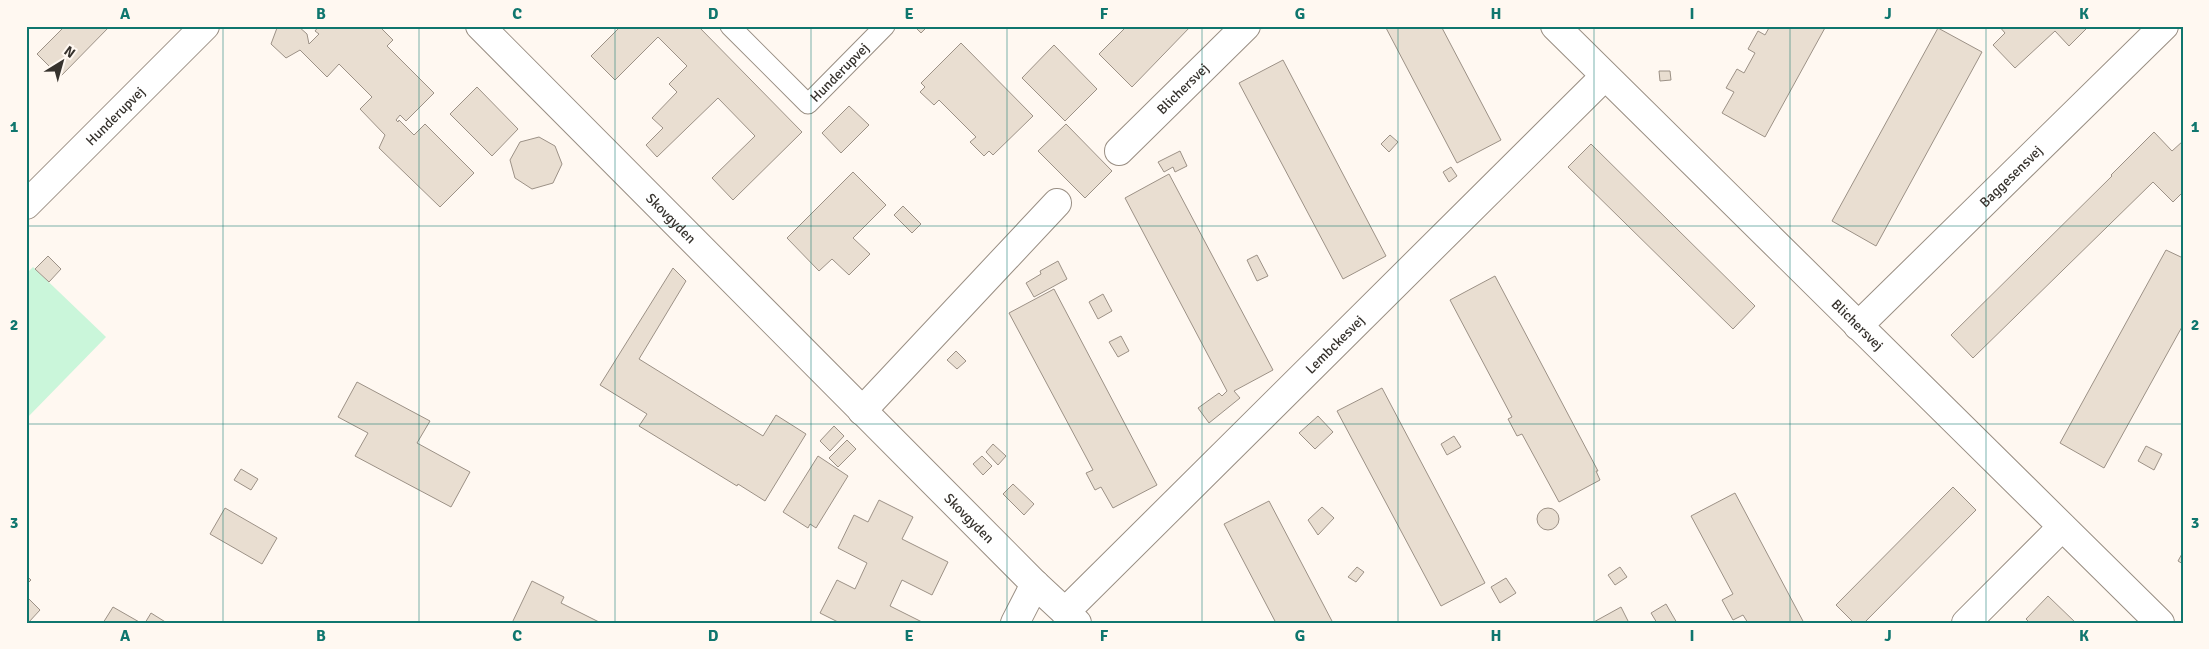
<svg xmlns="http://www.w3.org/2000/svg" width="2209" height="649" font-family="Signika,sans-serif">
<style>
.green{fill:#caf6da}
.building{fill:#e9ded1;stroke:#9c9186}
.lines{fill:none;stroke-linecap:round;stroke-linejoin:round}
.lane-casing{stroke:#998e83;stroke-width:21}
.street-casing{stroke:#998e83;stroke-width:30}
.secondary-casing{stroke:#998e83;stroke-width:30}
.lane{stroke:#fff;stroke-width:19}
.street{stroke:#fff;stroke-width:28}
.secondary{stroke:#fff;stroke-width:28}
.grid{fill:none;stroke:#0f766e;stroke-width:1;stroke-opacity:0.55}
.labels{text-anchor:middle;stroke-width:5;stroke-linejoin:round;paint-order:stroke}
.street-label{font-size:14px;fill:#36322d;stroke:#fff8f1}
.neatline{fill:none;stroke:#0f766e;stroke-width:2}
.grid-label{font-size:16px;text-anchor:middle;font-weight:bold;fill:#0f766e}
</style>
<rect width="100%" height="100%" fill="#fff8f1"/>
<path class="green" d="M 33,267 L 106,337 L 26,419 L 26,274 Z"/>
<g class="building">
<path d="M 65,26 L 110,26 L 60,77 L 37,54 Z"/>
<path d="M 281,26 L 298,26 L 307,34 L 309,44 L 319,34 L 315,31 L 319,26 L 379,26 L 393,40 L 387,46 L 434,93 L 406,121 L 400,115 L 396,120 L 398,122 L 399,120 L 414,135 L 425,124 L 474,173 L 440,207 L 379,148 L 385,135 L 360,109 L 372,97 L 339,64 L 327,77 L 300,50 L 286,58 L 271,44 L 277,28 Z"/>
<path d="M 621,26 L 698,26 L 802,132 L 733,200 L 712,178 L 755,136 L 718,98 L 657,157 L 646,145 L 663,128 L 652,118 L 677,92 L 669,84 L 687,66 L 658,37 L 615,80 L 591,56 Z"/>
<path d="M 914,26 L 928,26 L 921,33 Z"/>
<path d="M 1127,26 L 1191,26 L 1132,87 L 1099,54 Z"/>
<path d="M 1385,26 L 1441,26 L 1501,140 L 1457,163 Z"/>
<path d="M 1770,26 L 1826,26 L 1765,137 L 1722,113 L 1734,92 L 1726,88 L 1737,69 L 1744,73 L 1755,53 L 1748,49 L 1758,31 L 1765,35 Z"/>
<path d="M 1999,26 L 2083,26 L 2086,29 L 2069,46 L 2055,31 L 2015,68 L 1993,45 L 2005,33 Z"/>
<path d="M 1938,28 L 1982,52 L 1876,246 L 1832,221 Z"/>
<path d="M 961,43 L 1033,116 L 993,155 L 989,151 L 984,156 L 970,142 L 976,137 L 939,100 L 934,105 L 920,92 L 925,87 L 921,83 Z"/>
<path d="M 1054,45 L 1097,89 L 1065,121 L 1022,78 Z"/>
<path d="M 1283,60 L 1386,256 L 1343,279 L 1239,83 Z"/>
<path d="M 1659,71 L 1670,71 L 1671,80 L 1660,81 Z"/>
<path d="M 477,87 L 518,129 L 492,156 L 450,114 Z"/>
<path d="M 849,106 L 869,125 L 841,153 L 822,133 Z"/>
<path d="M 1066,124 L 1112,171 L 1085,198 L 1038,151 Z"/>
<path d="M 2154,132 L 2172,151 L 2183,141 L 2183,192 L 2173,202 L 2153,182 L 1973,358 L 1951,335 L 2112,176 L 2111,175 Z"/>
<path d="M 1390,135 L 1398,142 L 1389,152 L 1381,144 Z"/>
<path d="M 539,137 L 555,146 L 562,164 L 553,183 L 532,189 L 515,178 L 510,160 L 520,142 Z"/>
<path d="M 1591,144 L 1755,306 L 1733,329 L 1568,167 Z"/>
<path d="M 1180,151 L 1187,166 L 1175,172 L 1173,167 L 1164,172 L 1158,162 Z"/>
<path d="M 1451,167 L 1457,176 L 1449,182 L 1443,172 Z"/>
<path d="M 853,172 L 886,205 L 853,238 L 870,254 L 849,275 L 832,259 L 819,271 L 787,238 Z"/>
<path d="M 1169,174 L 1273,370 L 1234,391 L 1240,398 L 1209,423 L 1198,408 L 1219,393 L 1222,396 L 1227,391 L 1125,198 Z"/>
<path d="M 903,206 L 921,224 L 912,233 L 894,215 Z"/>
<path d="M 2166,250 L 2183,258 L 2183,325 L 2104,468 L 2060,443 Z"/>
<path d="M 1257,255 L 1268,276 L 1257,281 L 1247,260 Z"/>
<path d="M 48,256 L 61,269 L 49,282 L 35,269 Z"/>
<path d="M 1058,261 L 1067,279 L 1034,297 L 1026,283 L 1041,274 L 1040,271 Z"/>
<path d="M 673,268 L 686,281 L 639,359 L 763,436 L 776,415 L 806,434 L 765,501 L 738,484 L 737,486 L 639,426 L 647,414 L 600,385 Z"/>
<path d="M 1495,276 L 1598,471 L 1596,471 L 1600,480 L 1559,502 L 1522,434 L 1517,436 L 1508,419 L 1512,417 L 1450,300 Z"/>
<path d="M 1054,289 L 1157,485 L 1113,508 L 1101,487 L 1095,490 L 1086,473 L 1093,470 L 1009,313 Z"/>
<path d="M 1103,294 L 1112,311 L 1098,319 L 1089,302 Z"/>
<path d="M 1121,336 L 1129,351 L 1118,357 L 1109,342 Z"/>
<path d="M 956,351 L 966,361 L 957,369 L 947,360 Z"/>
<path d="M 357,382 L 430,421 L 417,443 L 470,472 L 451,507 L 355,456 L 368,433 L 338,417 Z"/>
<path d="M 1382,388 L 1485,583 L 1441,606 L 1337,411 Z"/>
<path d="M 1318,416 L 1333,432 L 1315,449 L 1299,433 Z"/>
<path d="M 834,426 L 844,436 L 830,451 L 820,441 Z"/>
<path d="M 1454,436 L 1461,447 L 1447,455 L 1441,444 Z"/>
<path d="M 847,440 L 856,449 L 838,467 L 829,458 Z"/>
<path d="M 993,444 L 1006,456 L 998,465 L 986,452 Z"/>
<path d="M 2146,446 L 2162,454 L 2154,470 L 2138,461 Z"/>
<path d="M 818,456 L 848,476 L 816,528 L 810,524 L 808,528 L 783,512 Z"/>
<path d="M 982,456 L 992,466 L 983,475 L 973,464 Z"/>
<path d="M 241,469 L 258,479 L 251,490 L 234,480 Z"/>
<path d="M 1013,484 L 1034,504 L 1024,515 L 1003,494 Z"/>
<path d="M 1953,487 L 1976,510 L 1864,623 L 1854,623 L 1836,605 Z"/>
<path d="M 1735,493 L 1804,623 L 1748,623 L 1743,615 L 1733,620 L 1722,600 L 1733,594 L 1691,516 Z"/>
<path d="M 879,500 L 913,517 L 902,539 L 948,562 L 932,595 L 902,580 L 890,606 L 924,623 L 840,623 L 820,613 L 837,580 L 855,589 L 867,563 L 838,548 L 854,515 L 868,522 Z"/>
<path d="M 1269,501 L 1333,623 L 1276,623 L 1224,524 Z"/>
<path d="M 1322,507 L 1334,518 L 1318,535 L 1308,520 Z"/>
<path d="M 225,508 L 277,538 L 262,564 L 210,534 Z"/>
<circle cx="1548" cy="519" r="11"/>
<path d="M 2183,552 L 2183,564 L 2178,561 Z"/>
<path d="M 1357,567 L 1364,572 L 1356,582 L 1348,577 Z"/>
<path d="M 1620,567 L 1627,577 L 1615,585 L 1608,575 Z"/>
<path d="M 26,575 L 31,580 L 26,585 Z"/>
<path d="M 1506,578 L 1516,593 L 1500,603 L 1491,587 Z"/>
<path d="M 532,581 L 564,597 L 561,603 L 601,623 L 512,623 Z"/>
<path d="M 26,596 L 40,610 L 28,623 L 26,623 Z"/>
<path d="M 2048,596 L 2076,623 L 2030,623 L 2026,619 Z"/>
<path d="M 1666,604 L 1677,623 L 1657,623 L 1651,613 Z"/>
<path d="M 113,607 L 141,623 L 103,623 Z"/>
<path d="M 1621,607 L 1629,623 L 1592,623 Z"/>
<path d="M 151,613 L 167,623 L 145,623 Z"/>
</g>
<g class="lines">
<g class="lane-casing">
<g id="lane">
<path id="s1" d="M 730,26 L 808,104 L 885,26"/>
</g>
</g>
<g class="street-casing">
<g id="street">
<path id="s2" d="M 480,26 L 1035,584 L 1077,623"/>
<path id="s3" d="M 1555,26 L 2160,623"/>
<path id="s4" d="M 1119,151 L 1246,26"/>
<path id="s5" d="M 1858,326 L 2164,26"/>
<path d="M 862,411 L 1057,203"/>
<path id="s6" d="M 1065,612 L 1605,76"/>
<path d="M 1015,623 L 1035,584"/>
<path d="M 1966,623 L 2062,527"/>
</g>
</g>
<g class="secondary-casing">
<g id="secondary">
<path id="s7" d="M 26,205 L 205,26"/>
</g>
</g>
<use href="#lane" class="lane"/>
<use href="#street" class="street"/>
<use href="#secondary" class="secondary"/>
</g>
<path class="grid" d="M 223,26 L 223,623M 419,26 L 419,623M 615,26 L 615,623M 811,26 L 811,623M 1007,26 L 1007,623M 1202,26 L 1202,623M 1398,26 L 1398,623M 1594,26 L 1594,623M 1790,26 L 1790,623M 1986,26 L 1986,623M 26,226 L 2183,226M 26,424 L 2183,424"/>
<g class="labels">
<g class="street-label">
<text dy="5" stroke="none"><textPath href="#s1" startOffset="155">Hunderupvej</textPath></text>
<text dy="5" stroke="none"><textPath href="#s4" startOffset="89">Blichersvej</textPath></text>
<text dy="5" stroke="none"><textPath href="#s7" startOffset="126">Hunderupvej</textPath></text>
<text dy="5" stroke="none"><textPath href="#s5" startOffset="214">Baggesensvej</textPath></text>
<text dy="5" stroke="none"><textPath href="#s2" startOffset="271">Skovgyden</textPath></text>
<text dy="5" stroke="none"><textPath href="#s3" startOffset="425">Blichersvej</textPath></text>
<text dy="5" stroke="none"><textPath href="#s6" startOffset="380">Lembckesvej</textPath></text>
<text dy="5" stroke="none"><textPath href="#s2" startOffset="694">Skovgyden</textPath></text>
</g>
</g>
<rect width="2209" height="649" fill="none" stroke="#fff8f1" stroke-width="55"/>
<g transform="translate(62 62) rotate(37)" stroke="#fff8f1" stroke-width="4" paint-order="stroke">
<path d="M0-4L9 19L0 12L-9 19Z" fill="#36322d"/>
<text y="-8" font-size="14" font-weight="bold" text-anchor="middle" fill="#36322d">N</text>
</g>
<rect x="28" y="28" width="2154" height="594" class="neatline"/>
<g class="grid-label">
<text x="125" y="19">A</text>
<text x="321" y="19">B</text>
<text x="517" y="19">C</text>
<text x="713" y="19">D</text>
<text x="909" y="19">E</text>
<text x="1104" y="19">F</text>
<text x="1300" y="19">G</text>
<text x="1496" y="19">H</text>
<text x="1692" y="19">I</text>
<text x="1888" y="19">J</text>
<text x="2084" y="19">K</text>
<text x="14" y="132">1</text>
<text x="2195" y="132">1</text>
<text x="14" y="330">2</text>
<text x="2195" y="330">2</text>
<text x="14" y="528">3</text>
<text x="2195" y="528">3</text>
<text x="125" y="641">A</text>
<text x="321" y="641">B</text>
<text x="517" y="641">C</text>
<text x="713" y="641">D</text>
<text x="909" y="641">E</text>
<text x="1104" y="641">F</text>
<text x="1300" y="641">G</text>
<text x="1496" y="641">H</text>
<text x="1692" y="641">I</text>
<text x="1888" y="641">J</text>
<text x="2084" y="641">K</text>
</g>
</svg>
